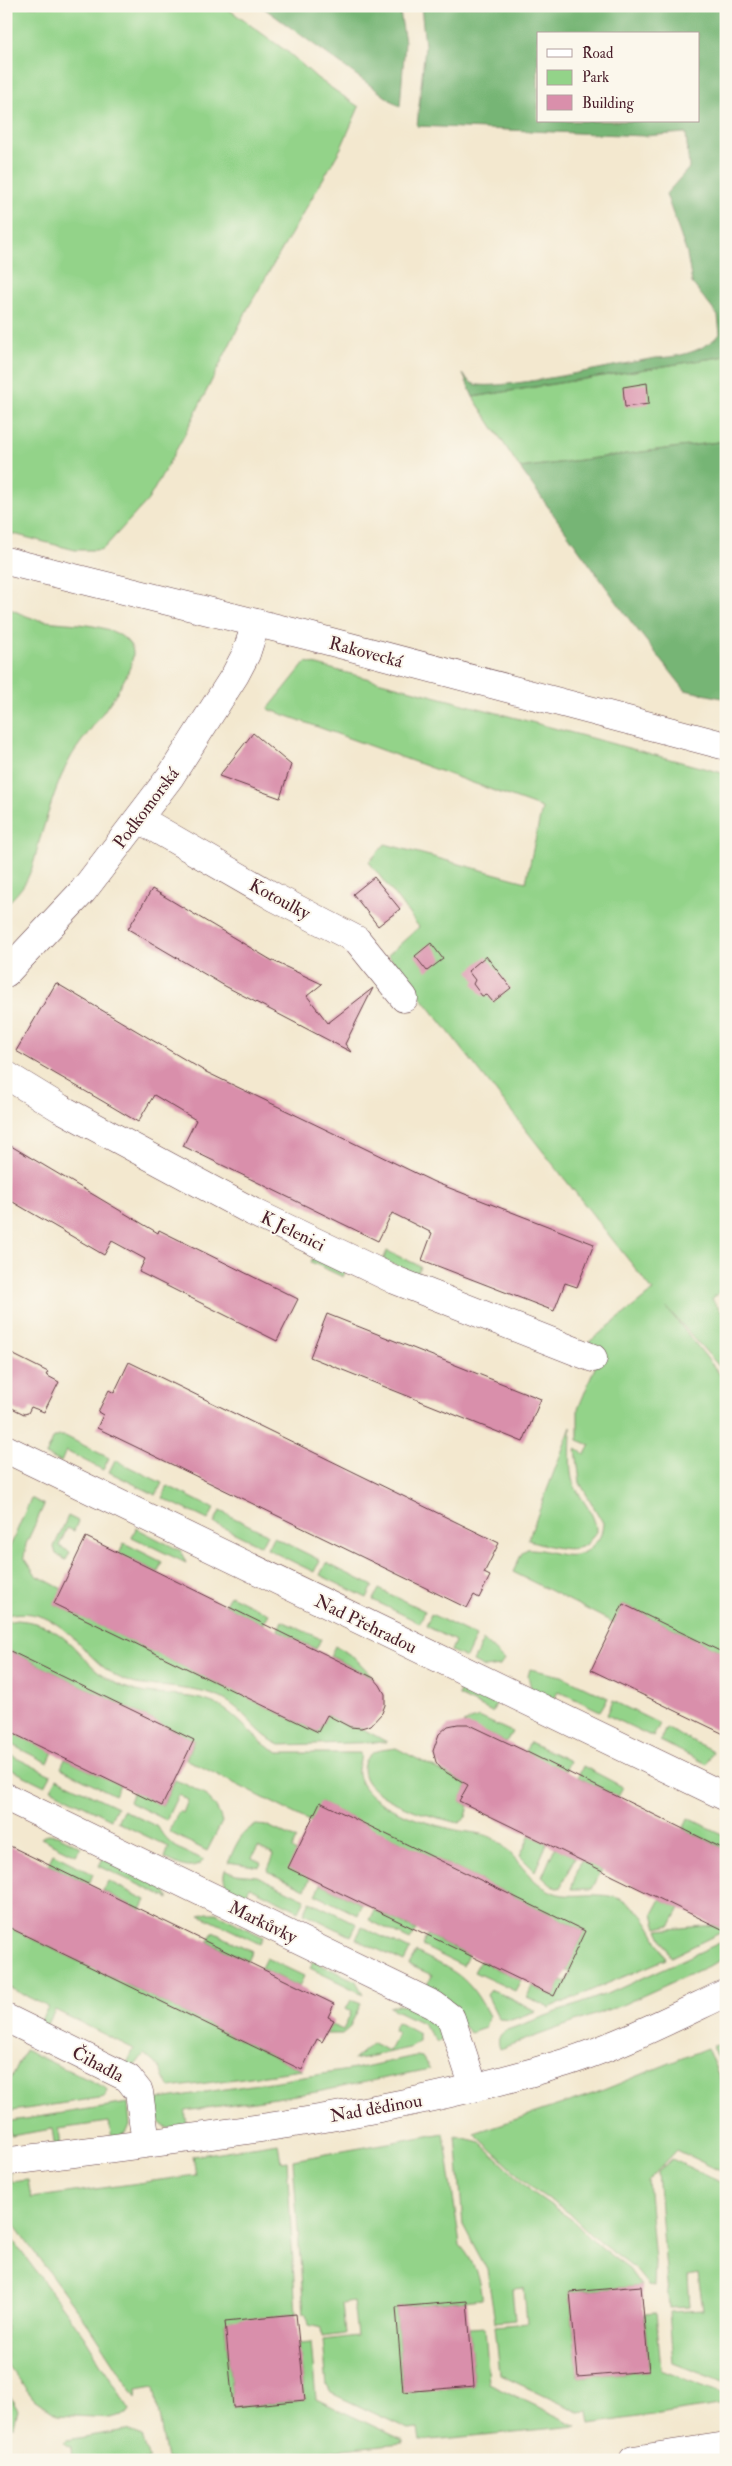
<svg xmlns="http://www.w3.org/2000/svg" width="732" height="2466" font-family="'IM FELL Double Pica',serif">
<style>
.green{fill:#93d389;stroke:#6e795a}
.forest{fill:#76b575;stroke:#606a50;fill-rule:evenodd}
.building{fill:#d98fab}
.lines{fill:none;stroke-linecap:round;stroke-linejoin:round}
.street-casing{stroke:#633d44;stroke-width:29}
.secondary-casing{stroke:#633d44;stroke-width:29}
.street{stroke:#fff;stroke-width:28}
.secondary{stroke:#fff;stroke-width:28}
.labels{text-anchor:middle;stroke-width:4;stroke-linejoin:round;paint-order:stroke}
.street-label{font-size:18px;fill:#4a1f2b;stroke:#fbf7ec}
</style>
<rect width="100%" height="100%" fill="#fbf7ec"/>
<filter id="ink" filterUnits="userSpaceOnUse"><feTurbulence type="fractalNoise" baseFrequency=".02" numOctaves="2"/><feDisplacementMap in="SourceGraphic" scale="10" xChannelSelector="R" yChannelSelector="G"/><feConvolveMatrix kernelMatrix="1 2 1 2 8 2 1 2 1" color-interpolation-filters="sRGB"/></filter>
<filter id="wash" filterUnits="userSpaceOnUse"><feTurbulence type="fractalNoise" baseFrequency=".0096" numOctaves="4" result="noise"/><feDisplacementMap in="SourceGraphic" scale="20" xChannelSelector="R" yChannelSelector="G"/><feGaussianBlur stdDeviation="1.12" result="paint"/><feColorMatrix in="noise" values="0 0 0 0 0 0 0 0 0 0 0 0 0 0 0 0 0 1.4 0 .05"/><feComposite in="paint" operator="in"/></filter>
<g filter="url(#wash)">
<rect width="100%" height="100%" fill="#f3e8cf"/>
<g class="green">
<path d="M 6,6 L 224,6 L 289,53 L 317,78 L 359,107 L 341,148 L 248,308 L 184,436 L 148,500 L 104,548 L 99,550 L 75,550 L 6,532 Z"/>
<path d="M 726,356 L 726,441 L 520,468 L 473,397 Z"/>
<path d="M 6,607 C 15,611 25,616 35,619 C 62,626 114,619 131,646 C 145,667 82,737 71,757 C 56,783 48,814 39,842 C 36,853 34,865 29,875 C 24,887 15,896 6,905 Z"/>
<path d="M 306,662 L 726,774 L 726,1286 L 712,1299 L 726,1318 L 726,1374 L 667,1308 L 726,1382 L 726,1654 L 623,1604 L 614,1623 L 513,1572 L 522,1553 L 527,1549 C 553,1548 573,1567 594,1544 C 601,1538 602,1532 603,1523 L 580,1483 L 576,1449 L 585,1454 L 590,1445 L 578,1440 L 578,1409 L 598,1360 L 589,1342 L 653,1291 L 388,955 L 419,927 L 369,862 L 385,844 L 526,882 L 542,808 L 268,709 Z"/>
<path d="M 387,1251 L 420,1266 L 417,1275 L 383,1260 Z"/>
<path d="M 315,1255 L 346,1270 L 343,1277 L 311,1262 Z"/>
<path d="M 571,1427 C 571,1443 569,1463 572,1479 C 577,1497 597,1513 596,1532 C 593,1535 590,1542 586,1544 C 571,1555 544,1544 528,1540 Z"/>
<path d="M 59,1436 L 65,1436 L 109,1458 L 103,1470 L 66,1451 L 61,1462 L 46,1455 L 53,1439 Z"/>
<path d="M 115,1460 L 162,1483 L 156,1495 L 109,1472 Z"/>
<path d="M 168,1486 L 214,1509 L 208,1520 L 162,1498 Z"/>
<path d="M 31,1498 L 44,1505 L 26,1544 L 24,1557 L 36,1575 L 62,1589 L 55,1604 L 318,1732 L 327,1715 L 350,1727 L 361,1728 L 387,1742 L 280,1745 C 256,1735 245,1709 221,1698 C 205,1691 186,1689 169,1687 C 154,1685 138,1687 124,1680 C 79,1660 66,1603 6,1615 L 6,1556 Z"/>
<path d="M 220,1511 L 267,1534 L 261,1546 L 214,1523 Z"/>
<path d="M 68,1516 L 78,1521 L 74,1531 L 67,1528 L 59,1546 L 70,1552 L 66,1560 L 56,1554 L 54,1547 Z"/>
<path d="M 136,1528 L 181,1551 L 186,1563 L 132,1537 Z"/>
<path d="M 273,1537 L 320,1560 L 314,1572 L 267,1549 Z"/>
<path d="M 124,1543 L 162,1562 L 158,1572 L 119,1554 Z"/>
<path d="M 326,1563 L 373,1586 L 367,1598 L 320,1575 Z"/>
<path d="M 379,1589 L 425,1611 L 420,1623 L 373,1600 Z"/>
<path d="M 230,1595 L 269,1614 L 263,1624 L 225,1605 Z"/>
<path d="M 431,1614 L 476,1636 L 466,1658 L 451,1651 L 455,1641 L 426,1626 Z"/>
<path d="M 17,1620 C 75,1624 77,1668 124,1687 C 152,1699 184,1691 213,1703 C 240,1714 253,1742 279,1753 L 360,1753 C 362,1762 355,1769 359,1778 C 369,1808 428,1824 456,1830 C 470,1833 484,1832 496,1840 C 516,1854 528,1882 552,1892 C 566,1898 581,1894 597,1895 C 639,1895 651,1926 666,1959 L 549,2008 L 527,1997 L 532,1986 L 554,1996 L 561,1980 L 566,1982 L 571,1973 L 566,1970 L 585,1931 L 321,1803 L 311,1822 L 186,1759 L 194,1740 L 6,1649 L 6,1622 Z"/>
<path d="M 282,1621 L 321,1639 L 316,1649 L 278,1630 Z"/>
<path d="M 483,1640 L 504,1660 L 500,1666 L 485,1668 L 473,1662 Z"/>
<path d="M 335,1646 L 354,1657 L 374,1678 L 330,1656 Z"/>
<path d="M 530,1669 L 562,1676 L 608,1698 L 600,1711 L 558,1691 L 553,1702 L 532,1692 L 528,1676 Z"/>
<path d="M 460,1686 L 496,1704 L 492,1712 L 459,1696 Z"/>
<path d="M 613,1701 L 660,1724 L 653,1737 L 607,1715 Z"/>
<path d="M 479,1717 L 512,1732 L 506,1742 L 463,1723 Z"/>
<path d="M 666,1728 L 713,1751 L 707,1764 L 660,1741 Z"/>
<path d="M 6,1730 L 53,1752 L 48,1763 L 6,1742 Z"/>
<path d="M 530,1742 L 570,1761 L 565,1771 L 525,1752 Z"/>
<path d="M 396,1748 L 468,1785 L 460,1801 L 469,1806 L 466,1817 L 459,1823 C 436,1818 354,1798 364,1764 C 368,1749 384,1750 396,1748 Z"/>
<path d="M 6,1753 L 51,1775 L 45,1786 L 6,1767 Z"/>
<path d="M 65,1759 L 120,1785 L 115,1795 L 61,1768 Z"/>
<path d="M 583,1766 L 623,1787 L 618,1797 L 578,1777 Z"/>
<path d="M 57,1778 L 117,1807 L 111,1819 L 51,1789 Z"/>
<path d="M 175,1780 C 197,1789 216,1798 222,1822 L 207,1851 L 171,1833 L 170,1829 L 179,1811 L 183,1813 L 188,1800 L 178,1795 L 166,1820 L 129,1802 L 133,1791 L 162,1806 Z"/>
<path d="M 123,1810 L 158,1827 C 169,1848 183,1850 204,1860 C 192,1874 178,1864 165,1858 L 169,1847 L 117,1822 Z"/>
<path d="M 688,1818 L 726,1836 L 723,1848 L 683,1829 Z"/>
<path d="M 256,1825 L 268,1826 L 296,1839 L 292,1849 L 296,1852 L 310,1878 L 305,1889 L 267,1871 L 274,1855 L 258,1847 L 252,1858 L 262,1863 L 260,1867 L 228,1862 C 235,1848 240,1831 256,1825 Z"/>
<path d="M 47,1834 L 58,1835 L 81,1847 L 76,1855 L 41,1838 Z"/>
<path d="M 530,1835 L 547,1843 L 535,1871 L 520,1856 Z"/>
<path d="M 555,1847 L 575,1857 L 560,1888 L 551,1885 L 542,1877 Z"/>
<path d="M 53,1854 L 93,1874 L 89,1884 L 48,1864 Z"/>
<path d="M 103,1858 L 162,1886 L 169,1899 L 99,1866 Z"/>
<path d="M 581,1860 L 602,1870 L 592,1889 L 571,1889 Z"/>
<path d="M 225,1869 L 236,1874 L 257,1876 L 305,1899 L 299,1911 L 250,1887 L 244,1898 C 232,1891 220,1885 225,1869 Z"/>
<path d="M 108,1881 L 146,1900 L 141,1910 L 103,1891 Z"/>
<path d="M 321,1884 L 362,1904 L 358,1915 L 316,1895 Z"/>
<path d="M 661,1899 L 680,1908 L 671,1925 L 657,1928 L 653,1914 Z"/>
<path d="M 310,1901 L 357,1924 L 351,1936 L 304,1913 Z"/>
<path d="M 374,1910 L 416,1930 L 410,1940 L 369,1920 Z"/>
<path d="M 207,1913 L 216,1913 L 263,1937 L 260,1944 L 200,1915 Z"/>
<path d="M 714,1925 L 726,1930 L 671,1957 L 658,1930 Z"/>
<path d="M 6,1926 L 302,2070 L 170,2088 L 160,2068 L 144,2054 L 133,2068 L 126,2065 L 134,2049 L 55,2010 L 47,2026 L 40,2022 L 48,2007 L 6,1986 Z"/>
<path d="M 362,1927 L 410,1950 L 404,1962 L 356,1939 Z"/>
<path d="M 213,1932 L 252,1951 L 247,1961 L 208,1942 Z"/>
<path d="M 427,1935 L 468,1955 L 463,1966 L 422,1946 Z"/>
<path d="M 726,1940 L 726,1957 L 715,1963 L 622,2005 L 500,2049 C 497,2040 498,2035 507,2030 L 612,1992 Z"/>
<path d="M 416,1952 C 456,1972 468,1975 489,2016 L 485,2028 L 470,2033 L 427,1987 L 432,1975 L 409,1965 Z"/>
<path d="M 266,1958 L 304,1976 L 299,1987 L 261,1968 Z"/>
<path d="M 313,1961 L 356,1981 L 363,1994 L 310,1968 Z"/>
<path d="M 480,1961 L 521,1980 L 515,1991 L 474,1972 Z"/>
<path d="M 491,1990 L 495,1991 L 536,2011 L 511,2020 L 499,2019 L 487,1995 Z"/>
<path d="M 351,2000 L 361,2004 L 349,2028 L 342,2034 L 326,2034 L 331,2025 L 343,2030 L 351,2012 L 346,2009 Z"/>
<path d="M 398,2005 C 420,2006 437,2021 445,2040 L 437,2042 L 422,2023 L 389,2007 Z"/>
<path d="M 397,2022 L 419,2034 L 419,2042 L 409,2048 L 353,2060 L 373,2043 L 389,2051 L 398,2033 L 393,2030 Z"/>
<path d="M 726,2043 L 726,2078 L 712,2046 Z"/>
<path d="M 707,2048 L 726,2093 L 726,2174 L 677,2150 L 648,2181 L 655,2261 L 654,2286 L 648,2285 L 635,2269 L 599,2242 L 569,2213 L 533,2189 L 474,2133 L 596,2093 Z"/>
<path d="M 25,2050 L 104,2087 L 107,2091 L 105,2097 L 6,2112 L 6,2089 Z"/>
<path d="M 415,2056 L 422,2057 L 430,2069 L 317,2092 L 185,2111 L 188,2130 C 161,2130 157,2126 154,2100 L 355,2069 Z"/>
<path d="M 128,2103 L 130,2126 L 126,2133 L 112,2139 L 109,2122 L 58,2129 L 60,2148 L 55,2148 L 52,2129 L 11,2136 L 9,2123 L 11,2121 Z"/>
<path d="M 444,2133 L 460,2245 C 475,2262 479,2278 482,2299 L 396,2307 L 403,2392 L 474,2386 L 469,2328 L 485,2327 L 489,2383 L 577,2426 L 420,2441 L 418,2428 L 408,2429 L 331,2393 L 327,2386 L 323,2340 L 357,2336 L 353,2301 L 342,2303 L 345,2334 L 322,2337 L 321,2328 L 309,2325 L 307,2314 L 304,2314 L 293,2160 Z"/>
<path d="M 456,2136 L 480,2142 L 532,2192 L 572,2220 L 597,2245 L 629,2269 L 641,2286 L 570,2292 L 578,2377 L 649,2371 L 644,2314 L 656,2313 L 661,2370 L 726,2395 L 726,2404 L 590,2424 L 588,2411 L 579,2412 L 500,2375 L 495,2326 L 527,2323 L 524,2288 L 512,2289 L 515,2320 L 495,2322 L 487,2270 L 463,2225 Z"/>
<path d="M 278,2143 L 281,2162 L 287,2161 L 296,2314 L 225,2322 L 233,2407 L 305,2400 L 299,2343 L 311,2342 L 316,2399 L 403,2440 L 403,2443 L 228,2460 L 167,2460 L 154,2387 L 137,2390 L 136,2398 L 89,2326 L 6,2214 L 6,2170 L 10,2172 L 11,2182 L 28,2180 L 31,2198 L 196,2175 L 193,2156 Z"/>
<path d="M 672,2159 L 726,2185 L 726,2383 L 673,2363 L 669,2312 L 703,2310 L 698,2274 L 688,2276 L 690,2307 L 669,2308 L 658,2172 Z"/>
<path d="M 6,2231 L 84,2336 L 130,2410 L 127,2414 L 110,2418 L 57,2415 L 34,2399 L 6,2364 Z"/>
<path d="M 6,2390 L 18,2410 L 14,2426 L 6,2430 Z"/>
<path d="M 126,2430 L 142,2436 L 149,2460 L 73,2460 L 72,2448 L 64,2443 L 66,2440 Z"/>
</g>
<g class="forest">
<path d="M 261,6 L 399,6 L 405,42 L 400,107 Z"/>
<path d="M 421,6 L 726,6 L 726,356 L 473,397 L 463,374 C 466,378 469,382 474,384 C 498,392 623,363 656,358 C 680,357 702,352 720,334 L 718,316 L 692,283 L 687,254 L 666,194 L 689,168 L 686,133 L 644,136 L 417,126 L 425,46 ZM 538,34 L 698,34 L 698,121 L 538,121 Z"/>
<path d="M 726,441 L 726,699 L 685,690 L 632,623 L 520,468 Z"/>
</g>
<g id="blocks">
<g class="building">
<path d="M 647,383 L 649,404 L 625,407 L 623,387 Z"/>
<path d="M 253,733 L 291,765 L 280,798 L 219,776 Z"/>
<path d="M 374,877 L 400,909 L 378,926 L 353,894 Z"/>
<path d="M 152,889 L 271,960 L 322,984 L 307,996 L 328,1023 L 373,988 L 345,1044 L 351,1052 L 225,986 L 128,929 Z"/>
<path d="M 431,943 L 443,959 L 427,971 L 415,956 Z"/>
<path d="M 486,956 L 511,988 L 493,1002 L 487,995 L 482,996 L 473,984 L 475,980 L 468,971 Z"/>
<path d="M 56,983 L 206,1072 L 331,1132 L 434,1182 L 594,1244 L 577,1287 L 565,1283 L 554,1311 L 422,1260 L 432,1233 L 392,1213 L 378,1241 L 183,1146 L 196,1120 L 154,1095 L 138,1122 L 104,1102 L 16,1051 Z"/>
<path d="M 6,1143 L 158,1233 L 159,1230 L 298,1299 L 277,1341 L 139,1272 L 145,1259 L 112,1241 L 104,1255 L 6,1198 Z"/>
<path d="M 327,1314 L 541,1399 L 523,1442 L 310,1357 Z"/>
<path d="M 6,1351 L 48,1372 L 46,1375 L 59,1382 L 44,1412 L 31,1407 L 28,1413 L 24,1414 L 6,1405 Z"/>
<path d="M 129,1362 L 499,1543 L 484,1573 L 490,1576 L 479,1598 L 474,1595 L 467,1608 L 97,1428 L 103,1415 L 98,1412 L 109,1390 L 114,1393 Z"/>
<path d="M 86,1537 L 374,1678 L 380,1685 L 385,1694 L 385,1705 L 382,1713 L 371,1725 L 361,1728 L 350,1727 L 327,1715 L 318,1732 L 54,1604 Z"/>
<path d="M 623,1604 L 726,1654 L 726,1735 L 591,1670 Z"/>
<path d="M 6,1649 L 194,1740 L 162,1806 L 6,1730 Z"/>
<path d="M 458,1724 L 468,1724 L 525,1751 L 726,1850 L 726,1931 L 459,1801 L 468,1785 L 442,1770 L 436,1762 L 433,1751 L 439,1734 L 448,1726 Z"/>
<path d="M 320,1802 L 585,1931 L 554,1996 L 288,1868 Z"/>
<path d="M 6,1844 L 334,2004 L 328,2017 L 334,2020 L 322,2042 L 317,2039 L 302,2070 L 6,1926 Z"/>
<path d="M 641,2286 L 649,2371 L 578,2377 L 570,2292 Z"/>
<path d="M 467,2301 L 474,2386 L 403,2392 L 396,2307 Z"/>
<path d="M 296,2314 L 305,2400 L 233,2407 L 225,2321 Z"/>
</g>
</g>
</g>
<g filter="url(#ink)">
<use href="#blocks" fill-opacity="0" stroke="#633d44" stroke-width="1"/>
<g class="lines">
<g class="street-casing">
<g id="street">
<path d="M 139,819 L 276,898 L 357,940 L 404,998"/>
<path d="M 6,973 L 83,891 L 170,777 L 235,675 L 246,654 L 256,623"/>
<path d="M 6,1075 L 60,1108 L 253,1212 L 395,1280 L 593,1358"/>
<path d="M 6,1449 L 726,1797"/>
<path d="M 6,1797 L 434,2005 L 451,2018 L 474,2088"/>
<path d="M 6,2018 L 128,2078 L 139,2092 L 146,2143"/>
<path d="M 11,2161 C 197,2137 387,2118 567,2062 C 620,2045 675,2017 726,1993"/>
<path d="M 633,2460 L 726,2446"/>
</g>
</g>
<g class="secondary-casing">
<path id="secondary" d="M 6,561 L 309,636 L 726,746"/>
</g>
<use href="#street" class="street"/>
<use href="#secondary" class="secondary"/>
</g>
</g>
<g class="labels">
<g class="street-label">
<text transform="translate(366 652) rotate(15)" y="6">Rakovecká</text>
<text transform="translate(146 808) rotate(-53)" y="6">Podkomorská</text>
<text transform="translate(280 899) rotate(28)" y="6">Kotoulky</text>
<text transform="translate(293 1231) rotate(26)" y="6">K Jelenici</text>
<text transform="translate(366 1624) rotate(26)" y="6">Nad Přehradou</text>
<text transform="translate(263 1922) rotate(26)" y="6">Markůvky</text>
<text transform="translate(98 2064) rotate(28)" y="6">Čihadla</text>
<text transform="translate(376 2108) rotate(-10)" y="6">Nad dědinou</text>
</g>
</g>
<rect width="732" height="2466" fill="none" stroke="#fbf7ec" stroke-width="25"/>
<rect x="537" y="32" width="162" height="90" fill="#fbf7ec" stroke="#b4a19f"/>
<rect x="547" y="49" width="25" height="8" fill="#ffffff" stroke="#b4a19f"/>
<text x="582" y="58" font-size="15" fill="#4a1f2b">Road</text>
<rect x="547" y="70" width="25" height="15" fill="#93d389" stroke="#b4a19f"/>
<text x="582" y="82" font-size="15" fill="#4a1f2b">Park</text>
<rect x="547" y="95" width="25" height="15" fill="#d98fab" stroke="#b4a19f"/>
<text x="582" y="108" font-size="15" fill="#4a1f2b">Building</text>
</svg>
